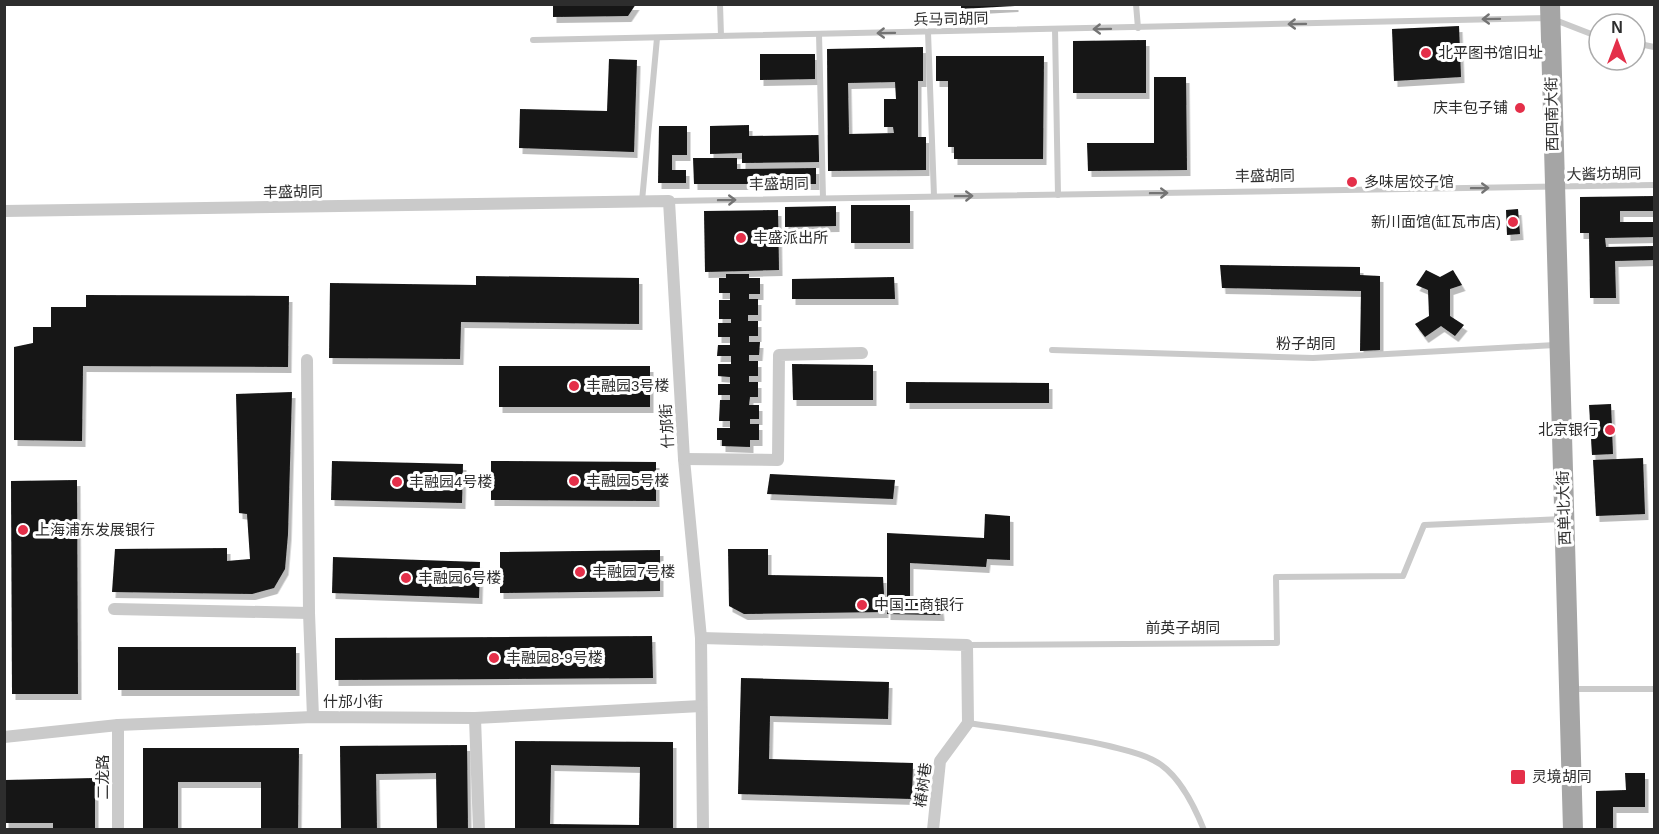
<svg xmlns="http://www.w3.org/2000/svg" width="1659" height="834" font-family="Helvetica,'Noto Sans SC',sans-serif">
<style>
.building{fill:#141414;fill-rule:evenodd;filter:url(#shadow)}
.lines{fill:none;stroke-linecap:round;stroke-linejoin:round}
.service{stroke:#cacaca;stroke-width:6}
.minor{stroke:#cacaca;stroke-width:12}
.primary{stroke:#a5a5a5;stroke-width:20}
.oneway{stroke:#747474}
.poi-dot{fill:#e42f49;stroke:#fff;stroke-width:2}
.labels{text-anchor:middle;stroke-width:6;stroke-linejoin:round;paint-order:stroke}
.street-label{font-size:15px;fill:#2d2d2d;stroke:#fff}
.poi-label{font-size:15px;fill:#2d2d2d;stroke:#fff;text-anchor:start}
</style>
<defs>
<filter id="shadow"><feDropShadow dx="3.5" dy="6" stdDeviation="0" flood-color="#0004"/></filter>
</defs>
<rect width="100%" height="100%" fill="#fff"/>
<g class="building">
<path d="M 553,4 L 636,4 L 628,16 L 553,17 Z"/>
<path d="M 961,4 L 1015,4 L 1015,6 L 961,9 Z"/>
<path d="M 1459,26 L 1461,77 L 1394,81 L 1392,29 Z"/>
<path d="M 1146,40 L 1146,93 L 1073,93 L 1073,41 Z"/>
<path d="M 923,47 L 923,81 L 918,81 L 918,137 L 926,137 L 926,170 L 828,171 L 827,49 ZM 895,82 L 896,99 L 884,99 L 884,127 L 893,127 L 894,133 L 849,134 L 848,83 Z"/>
<path d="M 760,54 L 815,54 L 815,79 L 760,80 Z"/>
<path d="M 936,56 L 1044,56 L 1043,159 L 954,159 L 954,147 L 948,147 L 948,81 L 936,81 Z"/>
<path d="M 609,59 L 637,60 L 634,152 L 519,148 L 520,109 L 607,111 Z"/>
<path d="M 1154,77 L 1186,77 L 1187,170 L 1088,171 L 1087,143 L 1154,143 Z"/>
<path d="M 749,125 L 749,136 L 819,135 L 819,162 L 742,163 L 742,153 L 710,154 L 710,126 Z"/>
<path d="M 659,126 L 687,126 L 687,155 L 672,155 L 672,170 L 686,170 L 686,183 L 658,183 Z"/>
<path d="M 693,158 L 737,158 L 737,169 L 816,168 L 816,184 L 694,184 Z"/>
<path d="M 1654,196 L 1654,211 L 1620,211 L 1620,222 L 1654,222 L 1654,237 L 1605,238 L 1606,247 L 1654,246 L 1654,260 L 1615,261 L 1616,298 L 1590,298 L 1589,233 L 1580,233 L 1580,197 Z"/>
<rect x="851" y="205" width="59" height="38"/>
<path d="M 836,206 L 836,226 L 785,227 L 785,207 Z"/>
<path d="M 1518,209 L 1520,234 L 1507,235 L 1506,210 Z"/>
<path d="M 778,210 L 779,270 L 705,272 L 704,211 Z"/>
<path d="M 1220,265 L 1360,267 L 1360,275 L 1380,276 L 1380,350 L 1360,351 L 1361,291 L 1222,288 Z"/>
<path d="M 1426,270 L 1440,277 L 1453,270 L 1462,285 L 1450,289 L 1450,316 L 1464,325 L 1455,336 L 1441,326 L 1425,337 L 1415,324 L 1429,316 L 1428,290 L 1416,285 Z"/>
<path d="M 726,274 L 749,274 L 749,278 L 760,278 L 760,294 L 749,294 L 749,299 L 758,299 L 758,315 L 748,315 L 748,321 L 758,321 L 758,336 L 749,336 L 749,342 L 760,342 L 759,355 L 749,355 L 749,361 L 758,361 L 758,376 L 749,376 L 749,382 L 758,382 L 758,397 L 750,397 L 749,405 L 759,405 L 759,419 L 750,419 L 750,424 L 759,424 L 759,440 L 750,440 L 750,447 L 722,446 L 722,440 L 717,440 L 717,428 L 730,428 L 730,421 L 719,421 L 720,400 L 730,400 L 730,395 L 718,395 L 718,384 L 730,384 L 730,377 L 718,376 L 718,364 L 731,364 L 731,356 L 717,356 L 718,345 L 730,345 L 730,337 L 718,337 L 718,323 L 731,323 L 731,319 L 719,319 L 719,300 L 730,300 L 730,293 L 719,293 L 719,278 L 726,278 Z"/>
<path d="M 476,276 L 639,278 L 639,324 L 461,322 L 460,359 L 329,358 L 330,283 L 476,285 Z"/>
<path d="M 894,277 L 895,299 L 792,299 L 792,279 Z"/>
<path d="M 86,295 L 289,296 L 288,367 L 83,366 L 82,441 L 14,440 L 14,347 L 33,343 L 33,327 L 51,327 L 51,307 L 86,307 Z"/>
<path d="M 792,364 L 873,365 L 873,400 L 793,400 Z"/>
<rect x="499" y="366" width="151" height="41"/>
<path d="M 906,382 L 1049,383 L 1049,403 L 906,403 Z"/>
<path d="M 292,392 L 288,534 L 285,569 L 274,588 L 252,594 L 112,592 L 115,549 L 227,548 L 227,561 L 250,559 L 247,514 L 239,513 L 236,394 Z"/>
<path d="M 1611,404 L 1613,454 L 1592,455 L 1589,405 Z"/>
<path d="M 1643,458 L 1645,514 L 1596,516 L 1593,460 Z"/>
<path d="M 332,461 L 463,464 L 462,503 L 331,500 Z"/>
<path d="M 491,461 L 656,462 L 656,501 L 491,500 Z"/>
<path d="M 770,474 L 895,480 L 893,499 L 767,494 Z"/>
<path d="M 77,480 L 78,694 L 12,694 L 11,481 Z"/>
<path d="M 985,514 L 1010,516 L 1010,560 L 987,559 L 986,567 L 910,563 L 910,597 L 939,597 L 941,615 L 887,614 L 887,533 L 984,538 Z"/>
<path d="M 728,549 L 768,549 L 768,575 L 883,577 L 885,612 L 744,614 L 729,606 Z"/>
<path d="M 660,550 L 660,591 L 500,593 L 500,552 Z"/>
<path d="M 333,557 L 480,562 L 479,598 L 332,593 Z"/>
<path d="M 652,636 L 653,678 L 335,680 L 335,638 Z"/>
<rect x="118" y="647" width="178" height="43"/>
<path d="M 741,678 L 889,682 L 888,719 L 770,716 L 769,759 L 913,763 L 912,799 L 738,794 Z"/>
<path d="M 515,741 L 673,742 L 673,830 L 515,830 ZM 551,765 L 640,767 L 639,825 L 550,824 Z"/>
<path d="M 467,745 L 468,830 L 437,830 L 436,773 L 376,774 L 377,830 L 341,830 L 340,746 Z"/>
<path d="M 143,748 L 299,748 L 298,830 L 261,830 L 261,782 L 178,782 L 178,830 L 143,830 Z"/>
<path d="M 1625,773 L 1645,773 L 1645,807 L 1613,807 L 1613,829 L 1596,829 L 1596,791 L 1626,790 Z"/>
<path d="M 95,778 L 95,830 L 53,830 L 53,823 L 5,823 L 5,780 Z"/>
</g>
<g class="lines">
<g class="service">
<path d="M 720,4 L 721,36"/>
<path d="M 1136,4 L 1138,28"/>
<path d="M 1055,29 L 1058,195"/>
<path d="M 928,32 L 934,196"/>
<path d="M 819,34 L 823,198"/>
<path d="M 533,40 L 1550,18 L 1599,37"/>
<path d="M 1635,43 L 1654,47"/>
<path d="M 642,201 L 657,38"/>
<path d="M 669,201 L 1654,185"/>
<path d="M 1052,350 L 1313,358 L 1555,345"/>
<path d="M 967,645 L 1277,643 L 1276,577 L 1403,576 L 1424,525 L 1562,519"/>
<path d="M 1573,689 L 1654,689"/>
<path d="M 968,723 C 1015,730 1063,735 1109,746 C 1124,750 1140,753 1153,760 C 1178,772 1194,805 1204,830"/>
</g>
<g class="minor">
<path d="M 4,211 L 669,201 L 684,459 L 701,638 L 703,830"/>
<path d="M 307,360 L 309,613 L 313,717"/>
<path d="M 684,459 L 778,460 L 779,355 L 862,353"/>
<path d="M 114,609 L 309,613"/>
<path d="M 701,638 L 967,645 L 968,723 L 940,761 L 933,830"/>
<path d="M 475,718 L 479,830"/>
<path d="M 118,725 L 118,830"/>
<path d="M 4,737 L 118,725 L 313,717 L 475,718 L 701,706"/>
</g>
<path class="primary" d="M 1550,4 L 1573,830"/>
</g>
<defs><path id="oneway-shaft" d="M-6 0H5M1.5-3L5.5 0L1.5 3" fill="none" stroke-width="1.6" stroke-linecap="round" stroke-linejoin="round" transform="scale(1.5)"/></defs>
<g class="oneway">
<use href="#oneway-shaft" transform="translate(1491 19) rotate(179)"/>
<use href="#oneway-shaft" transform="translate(1297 24) rotate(179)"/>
<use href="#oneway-shaft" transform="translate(1102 29) rotate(179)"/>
<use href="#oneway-shaft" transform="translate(886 33) rotate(179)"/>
<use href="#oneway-shaft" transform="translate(1480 188) rotate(-1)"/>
<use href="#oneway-shaft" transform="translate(1159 193) rotate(-1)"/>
<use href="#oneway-shaft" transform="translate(964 196) rotate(-1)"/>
<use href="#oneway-shaft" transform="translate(727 200) rotate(-1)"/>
</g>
<g class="poi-dot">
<circle cx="1426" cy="53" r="6"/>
<circle cx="1520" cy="108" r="6"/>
<circle cx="1352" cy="182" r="6"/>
<circle cx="1513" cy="222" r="6"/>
<circle cx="741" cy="238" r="6"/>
<circle cx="574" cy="386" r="6"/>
<circle cx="1610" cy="430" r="6"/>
<circle cx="574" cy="481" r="6"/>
<circle cx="397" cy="482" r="6"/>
<circle cx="23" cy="530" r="6"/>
<circle cx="580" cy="572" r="6"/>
<circle cx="406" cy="578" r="6"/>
<circle cx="862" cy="605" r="6"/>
<circle cx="494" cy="658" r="6"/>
<rect x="1510" y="769" width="16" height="16" rx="3"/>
</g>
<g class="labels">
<g class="street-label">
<text transform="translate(951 19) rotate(-1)" y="5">兵马司胡同</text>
<text transform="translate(1552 114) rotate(-91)" y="5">西四南大街</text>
<text transform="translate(1604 174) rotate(-1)" y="5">大酱坊胡同</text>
<text transform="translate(1265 176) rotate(-1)" y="5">丰盛胡同</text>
<text transform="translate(779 184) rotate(-1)" y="5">丰盛胡同</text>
<text transform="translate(293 192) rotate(-1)" y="5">丰盛胡同</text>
<text x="1306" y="349">粉子胡同</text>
<text transform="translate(667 426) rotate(-93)" y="5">什邡街</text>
<text transform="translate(1564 508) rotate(-92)" y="5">西单北大街</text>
<text x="1183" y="633">前英子胡同</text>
<text x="353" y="707">什邡小街</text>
<text transform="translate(103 777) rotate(-90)" y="5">二龙路</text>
<text transform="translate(923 785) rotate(-82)" y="5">椿树巷</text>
</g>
<g class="poi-label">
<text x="1438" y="58">北平图书馆旧址</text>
<text x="1508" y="113" text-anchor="end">庆丰包子铺</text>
<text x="1364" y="187">多味居饺子馆</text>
<text x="1501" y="227" text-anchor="end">新川面馆(缸瓦市店)</text>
<text x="753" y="243">丰盛派出所</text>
<text x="586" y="391">丰融园3号楼</text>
<text x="1598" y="435" text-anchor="end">北京银行</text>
<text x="586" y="486">丰融园5号楼</text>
<text x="409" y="487">丰融园4号楼</text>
<text x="35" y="535">上海浦东发展银行</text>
<text x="592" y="577">丰融园7号楼</text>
<text x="418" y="583">丰融园6号楼</text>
<text x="874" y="610">中国工商银行</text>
<text x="506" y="663">丰融园8-9号楼</text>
<text x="1532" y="782">灵境胡同</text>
</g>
</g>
<rect width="1659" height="834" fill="none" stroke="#2d2d2d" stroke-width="12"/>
<g transform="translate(1617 42)"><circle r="28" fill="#ffffff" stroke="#ababab" stroke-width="1.5"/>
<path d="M0-4.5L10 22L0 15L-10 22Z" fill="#e42f49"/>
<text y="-9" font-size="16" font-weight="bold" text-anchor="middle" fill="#2d2d2d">N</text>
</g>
</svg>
